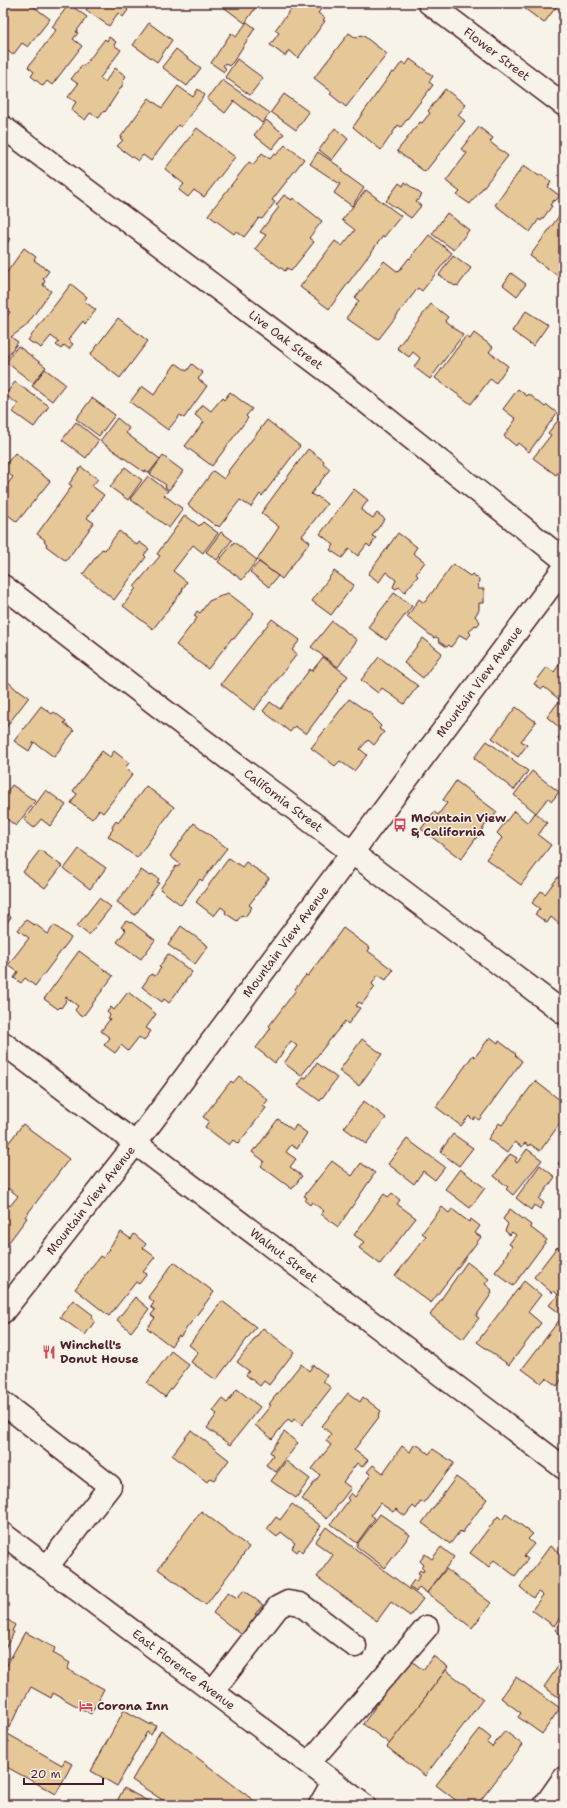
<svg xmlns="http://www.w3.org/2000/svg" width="567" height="1808" font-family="'Shantell Sans',sans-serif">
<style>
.building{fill:#e5c798;stroke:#4a1f2b}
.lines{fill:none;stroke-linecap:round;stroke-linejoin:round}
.minor-casing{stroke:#4a1f2b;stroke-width:25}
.major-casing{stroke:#4a1f2b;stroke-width:25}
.minor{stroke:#f7f3e8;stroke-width:22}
.major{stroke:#f7f3e8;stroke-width:22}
.labels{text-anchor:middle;stroke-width:3;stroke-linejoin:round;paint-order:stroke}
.street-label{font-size:12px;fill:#4a1f2b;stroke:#f7f3e8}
.poi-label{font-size:12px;font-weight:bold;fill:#4a1f2b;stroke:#f7f3e8;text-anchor:start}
</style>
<rect width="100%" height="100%" fill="#f7f3e8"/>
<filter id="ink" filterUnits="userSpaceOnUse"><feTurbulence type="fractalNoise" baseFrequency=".025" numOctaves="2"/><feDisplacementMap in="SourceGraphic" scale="8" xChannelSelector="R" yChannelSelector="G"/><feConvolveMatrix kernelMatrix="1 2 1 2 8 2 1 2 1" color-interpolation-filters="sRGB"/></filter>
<g filter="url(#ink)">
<g class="building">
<path d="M 4,3 L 29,3 L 50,19 L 28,47 L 22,43 L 13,55 L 4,48 L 3,50 Z"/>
<path d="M 91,3 L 122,3 L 128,10 L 123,17 L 118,13 L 109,26 L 86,10 Z"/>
<path d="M 218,3 L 251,3 L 256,7 L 245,23 Z"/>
<path d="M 296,3 L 301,3 L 308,9 L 313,3 L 321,9 L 318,13 L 325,18 L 323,20 L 325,21 L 298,58 L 289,50 L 285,56 L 270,45 L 279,33 L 275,30 Z"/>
<path d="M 522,3 L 559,3 L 544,23 L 520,5 Z"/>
<path d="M 69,4 L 87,17 L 76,32 L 78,33 L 73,39 L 82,46 L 52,85 L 47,81 L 43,86 L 31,76 L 34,72 L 28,67 L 56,30 L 52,27 Z"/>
<path d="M 247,22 L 255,28 L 233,62 L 229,66 L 225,63 L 223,66 L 226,68 L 224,72 L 211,63 L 231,33 L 236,37 Z"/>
<path d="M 149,23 L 172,40 L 157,62 L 133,45 Z"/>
<path d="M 349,33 L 356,38 L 361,35 L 365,37 L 387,54 L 346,107 L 330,94 L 332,92 L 314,78 Z"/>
<path d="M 109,37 L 116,42 L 114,45 L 121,50 L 100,78 L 105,82 L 115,68 L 126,76 L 122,82 L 124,83 L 105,112 L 104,111 L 99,118 L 90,113 L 85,120 L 71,110 L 76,102 L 68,97 L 78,84 L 71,79 L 82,65 L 84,66 L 105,39 L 107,41 Z"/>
<path d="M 176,49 L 201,68 L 187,86 L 162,67 Z"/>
<path d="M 237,59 L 263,78 L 250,95 L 225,77 Z"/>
<path d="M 410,59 L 433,76 L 429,82 L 433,85 L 401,127 L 398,125 L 381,150 L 353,127 L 392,72 L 394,73 L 402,62 L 406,65 Z"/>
<path d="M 222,80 L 270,113 L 262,123 L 234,101 L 225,113 L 207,99 Z"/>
<path d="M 178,86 L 193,97 L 198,89 L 205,95 L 181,127 L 178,125 L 151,161 L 143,155 L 138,161 L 117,146 L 123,140 L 120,138 L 149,98 L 162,108 Z"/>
<path d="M 445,89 L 466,105 L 458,115 L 465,121 L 425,172 L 397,151 L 420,122 L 422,123 L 430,113 L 428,111 Z"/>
<path d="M 284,94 L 309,112 L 296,130 L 271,112 Z"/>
<path d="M 266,120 L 284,134 L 272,149 L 254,135 Z"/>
<path d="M 479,127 L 493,138 L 490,142 L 508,156 L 470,204 L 457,195 L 460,192 L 446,181 L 467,153 L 461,149 Z"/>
<path d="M 197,128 L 235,157 L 204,197 L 194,190 L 188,197 L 179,190 L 184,184 L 165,169 Z"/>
<path d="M 335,128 L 348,139 L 332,160 L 319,150 Z"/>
<path d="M 285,145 L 304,159 L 272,200 L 275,202 L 262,219 L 259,218 L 244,237 L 236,231 L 234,234 L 208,215 L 249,162 L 253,165 L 262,153 L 270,159 L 274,154 L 276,155 Z"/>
<path d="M 318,152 L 343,169 L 342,172 L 364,188 L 352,206 L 334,193 L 340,184 L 310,164 Z"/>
<path d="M 524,165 L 539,176 L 541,174 L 551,182 L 548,187 L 560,196 L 555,201 L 554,200 L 550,205 L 552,206 L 541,221 L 539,219 L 530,232 L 495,205 Z"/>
<path d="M 405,182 L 422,195 L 416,202 L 421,206 L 411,218 L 386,201 L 399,183 L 403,186 Z"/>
<path d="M 366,190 L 401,216 L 384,237 L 383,236 L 329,309 L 300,287 L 335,241 L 342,246 L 355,230 L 342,220 Z"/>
<path d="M 284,195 L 292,200 L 293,198 L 322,221 L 309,238 L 314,242 L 291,271 L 287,268 L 285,271 L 255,249 L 266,235 L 260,232 L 279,207 L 276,205 Z"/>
<path d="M 564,209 L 564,268 L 558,276 L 530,256 Z"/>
<path d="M 447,213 L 469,230 L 454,250 L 432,234 Z"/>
<path d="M 3,234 L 10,239 L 3,249 Z"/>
<path d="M 429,235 L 452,253 L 422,291 L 418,288 L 378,340 L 346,318 L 359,301 L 355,298 L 384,261 L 398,272 L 409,258 L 410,259 Z"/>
<path d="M 24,248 L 36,257 L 34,260 L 49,271 L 43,279 L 45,281 L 43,285 L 51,291 L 26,326 L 11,337 L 18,342 L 5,360 L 3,359 L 3,322 L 10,312 L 3,307 L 3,274 L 5,275 Z"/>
<path d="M 453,255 L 471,268 L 458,286 L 456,285 L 455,286 L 439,275 Z"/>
<path d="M 511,273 L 526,284 L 517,296 L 503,285 Z"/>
<path d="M 71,284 L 87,297 L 84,301 L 96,310 L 85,324 L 83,321 L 68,340 L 73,344 L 69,349 L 64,345 L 61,349 L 56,345 L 59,342 L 51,336 L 41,348 L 36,344 L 35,345 L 28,340 Z"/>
<path d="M 431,304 L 448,317 L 445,321 L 463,335 L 430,379 L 414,367 L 420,358 L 413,352 L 409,357 L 397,348 Z"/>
<path d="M 526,311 L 548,325 L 533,346 L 512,331 Z"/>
<path d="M 118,318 L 148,341 L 120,378 L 90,355 Z"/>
<path d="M 474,333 L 493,347 L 489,352 L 508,366 L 496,383 L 490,379 L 471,404 L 435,378 L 466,336 L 470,339 Z"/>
<path d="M 18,346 L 46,367 L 33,383 L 6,362 Z"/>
<path d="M 175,364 L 177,364 L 187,371 L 192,364 L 203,373 L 198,379 L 207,386 L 184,418 L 180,415 L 168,430 L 130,402 L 142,386 L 154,395 Z"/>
<path d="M 45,369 L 65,384 L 52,401 L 32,386 Z"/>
<path d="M 15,382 L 49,406 L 34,427 L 13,412 L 18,404 L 5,395 Z"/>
<path d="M 518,389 L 527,396 L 529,394 L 545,407 L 547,405 L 557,413 L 529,452 L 518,443 L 516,446 L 504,436 L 516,419 L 503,409 Z"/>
<path d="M 230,392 L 252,409 L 246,416 L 248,418 L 212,466 L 185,446 L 204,422 L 195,415 L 202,404 L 211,411 L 222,398 L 224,400 Z"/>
<path d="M 92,398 L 115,415 L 99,436 L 76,419 Z"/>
<path d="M 564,413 L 564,465 L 556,475 L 533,458 L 551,435 L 548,433 Z"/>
<path d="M 117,418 L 129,428 L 126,433 L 160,459 L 149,473 L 145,470 L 144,472 L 100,441 Z"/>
<path d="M 267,420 L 300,446 L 262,496 L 260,494 L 251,507 L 240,500 L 219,527 L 217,525 L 216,526 L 188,505 L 213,471 L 224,479 L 229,472 L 228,471 Z"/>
<path d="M 76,422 L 99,440 L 86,458 L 62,440 Z"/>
<path d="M 308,449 L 324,461 L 323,463 L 330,469 L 311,494 L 316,497 L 317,496 L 327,504 L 302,536 L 310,542 L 282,579 L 257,560 L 279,527 L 261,513 Z"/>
<path d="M 15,453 L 50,481 L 17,522 L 3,511 L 3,490 L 13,477 L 3,470 L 3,468 Z"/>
<path d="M 163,456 L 183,471 L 169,490 L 165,487 L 166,485 L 150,474 Z"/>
<path d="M 81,467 L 98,479 L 92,486 L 104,495 L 87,518 L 94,523 L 66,561 L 46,546 L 47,544 L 44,542 L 45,540 L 37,534 L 72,486 L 69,484 Z"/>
<path d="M 125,467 L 142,480 L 128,500 L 110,487 Z"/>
<path d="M 148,476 L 168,491 L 164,495 L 183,509 L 169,528 L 130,499 Z"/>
<path d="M 354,489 L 368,500 L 361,510 L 373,518 L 377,513 L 385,519 L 372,536 L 376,538 L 370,547 L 367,544 L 358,556 L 349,549 L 342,558 L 330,550 L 334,545 L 320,534 Z"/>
<path d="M 185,515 L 199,526 L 203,522 L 218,533 L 203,553 L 193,545 L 173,571 L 187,582 L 182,590 L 183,590 L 153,629 L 123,606 L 136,588 L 134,587 L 160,556 L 157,554 Z"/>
<path d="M 119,531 L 137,545 L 139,542 L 149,549 L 144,555 L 146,557 L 114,600 L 83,574 L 102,549 L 105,550 Z"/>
<path d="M 221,532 L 232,540 L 217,560 L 206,552 Z"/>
<path d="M 398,533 L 417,547 L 413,553 L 425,562 L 416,574 L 418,576 L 405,592 L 399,587 L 396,589 L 393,587 L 396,580 L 386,572 L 379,582 L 368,574 Z"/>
<path d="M 234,542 L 257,560 L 242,580 L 218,562 Z"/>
<path d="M 259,562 L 278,576 L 269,587 L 250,572 Z"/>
<path d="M 453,564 L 470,576 L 472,574 L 479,579 L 478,589 L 484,589 L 484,603 L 479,603 L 479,610 L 475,616 L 480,622 L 477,626 L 475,625 L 469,632 L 471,634 L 467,639 L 460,635 L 451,647 L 449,645 L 447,647 L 438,641 L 439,639 L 436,637 L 434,638 L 407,617 L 419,599 L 423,602 L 425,602 Z"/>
<path d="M 334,571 L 354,585 L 331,615 L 312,601 Z"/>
<path d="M 228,593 L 254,613 L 234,639 L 232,638 L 208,669 L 176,645 L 197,618 L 194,616 L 197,611 L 200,613 L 209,601 Z"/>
<path d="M 394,593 L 412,606 L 386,640 L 368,627 Z"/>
<path d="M 272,619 L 300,640 L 292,650 L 297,654 L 254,710 L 221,684 Z"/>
<path d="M 332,621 L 357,640 L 338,667 L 311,647 Z"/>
<path d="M 423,638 L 442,653 L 423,678 L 404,663 Z"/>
<path d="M 323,657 L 348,676 L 337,690 L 338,691 L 306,734 L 295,726 L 290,732 L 263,711 L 270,702 L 280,709 L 310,669 L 312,671 Z"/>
<path d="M 379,657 L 418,686 L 404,704 L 382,688 L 378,693 L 361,680 Z"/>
<path d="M 564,658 L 564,723 L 560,728 L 547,717 L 560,700 L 544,687 L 542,689 L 534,684 L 547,667 L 554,672 Z"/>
<path d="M 3,677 L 18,691 L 19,690 L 29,697 L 3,731 Z"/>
<path d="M 349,699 L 373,715 L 372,717 L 381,726 L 379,729 L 384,732 L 374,745 L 368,740 L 360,749 L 367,755 L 354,771 L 340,761 L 335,766 L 311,748 Z"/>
<path d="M 41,706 L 52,714 L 54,712 L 66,721 L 64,723 L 74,731 L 54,757 L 34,742 L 29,751 L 14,741 Z"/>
<path d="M 516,707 L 536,722 L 521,741 L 527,745 L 518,757 L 492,738 Z"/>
<path d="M 564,730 L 564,743 L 558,738 Z"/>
<path d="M 487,741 L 528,771 L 514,790 L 474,758 Z"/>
<path d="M 102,751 L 110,757 L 114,751 L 129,763 L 125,768 L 133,774 L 103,813 L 99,810 L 92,819 L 71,803 L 77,794 L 73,791 Z"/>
<path d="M 532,771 L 559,792 L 552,801 L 548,798 L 536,813 L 514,795 Z"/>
<path d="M 456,781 L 497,812 L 490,821 L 489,820 L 461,859 L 421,829 L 434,812 L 438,815 L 447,803 L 443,800 Z"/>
<path d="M 12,785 L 35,801 L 16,826 L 3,816 L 3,797 Z"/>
<path d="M 146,786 L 174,807 L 137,858 L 108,836 L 113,829 L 112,827 L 116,821 L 118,823 Z"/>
<path d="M 46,790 L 66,805 L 50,826 L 41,819 L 34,828 L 24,820 Z"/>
<path d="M 514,811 L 528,823 L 535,813 L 547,823 L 538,835 L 551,845 L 521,885 L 486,859 L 502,838 L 497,833 Z"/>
<path d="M 194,823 L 227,848 L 202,881 L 200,879 L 181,905 L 160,889 L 176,866 L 178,867 L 180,864 L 170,856 Z"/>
<path d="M 79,849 L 106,868 L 90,889 L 64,869 Z"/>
<path d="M 40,850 L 62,866 L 45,888 L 23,872 Z"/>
<path d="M 229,858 L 242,867 L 246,862 L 269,878 L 249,905 L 252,907 L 245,917 L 242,915 L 237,921 L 225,913 L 226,911 L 221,907 L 214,916 L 196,902 Z"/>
<path d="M 141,870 L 150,876 L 152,874 L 159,879 L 157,882 L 159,883 L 135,915 L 117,902 Z"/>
<path d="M 562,872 L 564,873 L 564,917 L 559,924 L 551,917 L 547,923 L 535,914 L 540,909 L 532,903 L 541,891 L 545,894 Z"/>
<path d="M 99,898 L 111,907 L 89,935 L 77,926 Z"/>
<path d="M 3,911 L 11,917 L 3,928 Z"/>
<path d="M 26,920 L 34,925 L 35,924 L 48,934 L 54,925 L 71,938 L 35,986 L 25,978 L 21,983 L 14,978 L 18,972 L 8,965 L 29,938 L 18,930 Z"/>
<path d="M 126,921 L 130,923 L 131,922 L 155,940 L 141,959 L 117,942 L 126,930 L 121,927 Z"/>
<path d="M 181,926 L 208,946 L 195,964 L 168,945 Z"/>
<path d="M 343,928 L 370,948 L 368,951 L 393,970 L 386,980 L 378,975 L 372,984 L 375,987 L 362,1004 L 359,1002 L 356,1006 L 360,1008 L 348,1024 L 345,1021 L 301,1076 L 284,1063 L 297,1046 L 291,1041 L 275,1063 L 256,1048 L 271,1028 L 269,1026 L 296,990 L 295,989 L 306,975 L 308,976 Z"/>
<path d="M 79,951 L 113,976 L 84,1015 L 80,1016 L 75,1010 L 78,1006 L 66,997 L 65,1000 L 66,1001 L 61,1008 L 60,1007 L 58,1009 L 44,999 Z"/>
<path d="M 168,954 L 192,972 L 169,1003 L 164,999 L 162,1002 L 142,987 L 151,974 L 155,976 L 161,968 L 159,967 Z"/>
<path d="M 128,992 L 156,1014 L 146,1028 L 151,1031 L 144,1041 L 139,1037 L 128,1051 L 121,1045 L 115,1053 L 104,1045 L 110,1038 L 101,1031 L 110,1019 L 108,1018 L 110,1015 L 107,1012 L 111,1007 L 114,1010 Z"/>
<path d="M 490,1037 L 498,1043 L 499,1041 L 516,1054 L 515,1055 L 522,1061 L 479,1120 L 475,1117 L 473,1120 L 469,1116 L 461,1126 L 436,1107 L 473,1055 L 475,1057 Z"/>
<path d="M 362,1039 L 382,1054 L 359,1086 L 339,1071 Z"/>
<path d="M 317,1063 L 337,1078 L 320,1101 L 298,1085 L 304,1077 L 306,1078 Z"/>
<path d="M 239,1076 L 268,1100 L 263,1106 L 266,1108 L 238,1144 L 233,1140 L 229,1145 L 205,1127 L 209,1121 L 203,1117 L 231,1081 L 233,1083 Z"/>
<path d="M 535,1081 L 564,1103 L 564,1118 L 540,1151 L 530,1144 L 529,1146 L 525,1143 L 522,1147 L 515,1142 L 507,1153 L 488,1139 L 499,1123 L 502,1125 Z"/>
<path d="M 364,1101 L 386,1118 L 366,1144 L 344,1128 Z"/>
<path d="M 278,1119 L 293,1130 L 296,1125 L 307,1133 L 297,1149 L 291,1145 L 286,1152 L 296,1159 L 290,1167 L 302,1176 L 292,1189 L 261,1166 L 264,1161 L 252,1152 L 255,1148 L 256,1149 Z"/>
<path d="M 23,1124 L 69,1159 L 25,1217 L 27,1218 L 3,1250 L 3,1200 L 10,1206 L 18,1196 L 8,1188 L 3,1196 L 3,1154 L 9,1146 L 7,1145 Z"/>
<path d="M 453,1134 L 473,1148 L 459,1166 L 440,1152 Z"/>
<path d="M 407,1139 L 445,1167 L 435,1180 L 423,1171 L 414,1184 L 388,1164 Z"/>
<path d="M 527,1149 L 542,1160 L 513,1195 L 506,1189 L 508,1187 L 494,1176 L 510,1154 L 517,1158 L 515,1161 L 517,1163 Z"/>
<path d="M 564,1155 L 564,1168 L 558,1164 Z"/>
<path d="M 332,1161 L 352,1176 L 361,1163 L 375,1173 L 338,1227 L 321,1214 L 324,1211 L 312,1202 L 310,1205 L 305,1201 L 307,1198 L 304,1196 Z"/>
<path d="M 540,1165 L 555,1177 L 539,1199 L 544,1203 L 540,1209 L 534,1205 L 531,1210 L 516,1198 Z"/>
<path d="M 460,1169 L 485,1188 L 470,1208 L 445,1189 Z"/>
<path d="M 392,1193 L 400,1200 L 397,1204 L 416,1218 L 380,1264 L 359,1248 L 364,1242 L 354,1235 L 384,1194 L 388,1197 Z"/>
<path d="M 442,1207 L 449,1213 L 452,1209 L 469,1222 L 471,1219 L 480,1226 L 475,1233 L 481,1237 L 431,1303 L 395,1276 L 426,1236 L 422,1233 Z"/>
<path d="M 510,1209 L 531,1225 L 530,1227 L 547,1240 L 513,1286 L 495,1272 L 505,1259 L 504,1258 L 512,1246 L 509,1244 L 516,1235 L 512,1232 L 510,1235 L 505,1231 L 508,1224 L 503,1219 Z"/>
<path d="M 121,1232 L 131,1239 L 134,1234 L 146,1244 L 143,1248 L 155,1257 L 143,1272 L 147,1274 L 139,1284 L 136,1282 L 109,1316 L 75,1289 L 100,1256 L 103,1258 L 110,1249 L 109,1248 Z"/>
<path d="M 557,1247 L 564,1252 L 564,1311 L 562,1315 L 549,1305 L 558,1295 L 554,1291 L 552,1293 L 534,1277 Z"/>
<path d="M 174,1262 L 214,1292 L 180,1337 L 179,1335 L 171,1346 L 147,1328 L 155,1318 L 151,1315 L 155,1310 L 151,1307 L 154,1302 L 148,1297 Z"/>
<path d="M 467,1262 L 489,1279 L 485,1284 L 492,1290 L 491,1292 L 492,1293 L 476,1316 L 479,1318 L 463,1339 L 430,1315 Z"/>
<path d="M 524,1281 L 541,1295 L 528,1312 L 541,1323 L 509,1365 L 477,1342 Z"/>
<path d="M 135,1297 L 149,1309 L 131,1332 L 117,1320 Z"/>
<path d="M 73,1300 L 93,1315 L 91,1318 L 95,1321 L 85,1335 L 60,1317 Z"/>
<path d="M 222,1301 L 256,1327 L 216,1380 L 191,1362 L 198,1352 L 189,1345 Z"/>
<path d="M 564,1314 L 564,1376 L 557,1386 L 546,1378 L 541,1383 L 522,1369 Z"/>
<path d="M 263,1328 L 294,1352 L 269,1385 L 264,1381 L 260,1386 L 246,1375 L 249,1371 L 237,1362 Z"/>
<path d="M 171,1351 L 189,1365 L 165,1397 L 147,1383 Z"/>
<path d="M 301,1364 L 309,1371 L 313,1365 L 327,1375 L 323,1381 L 331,1388 L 302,1425 L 294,1419 L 292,1422 L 288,1419 L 272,1439 L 255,1425 L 271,1405 L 269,1404 Z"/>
<path d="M 237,1389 L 260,1407 L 230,1445 L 207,1428 L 217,1414 L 213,1411 L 222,1399 L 227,1403 Z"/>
<path d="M 348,1393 L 360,1402 L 363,1397 L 381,1411 L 378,1416 L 379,1417 L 354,1450 L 368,1460 L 362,1467 L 357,1463 L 343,1482 L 351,1488 L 327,1519 L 302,1499 L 320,1475 L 312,1469 L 331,1445 L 326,1441 L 331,1434 L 322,1426 Z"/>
<path d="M 191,1430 L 229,1460 L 214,1480 L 210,1478 L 207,1482 L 172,1455 Z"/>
<path d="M 284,1432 L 298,1443 L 276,1472 L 266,1465 L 273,1455 L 270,1452 Z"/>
<path d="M 414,1445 L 419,1446 L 429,1454 L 433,1449 L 454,1463 L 424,1503 L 421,1501 L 416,1509 L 413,1506 L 405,1516 L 396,1509 L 393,1512 L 380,1503 L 371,1515 L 375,1518 L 357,1543 L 331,1524 L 349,1500 L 347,1498 L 351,1493 L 355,1497 L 371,1474 L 367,1472 L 373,1465 L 383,1473 L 402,1446 L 410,1452 Z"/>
<path d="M 286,1461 L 310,1479 L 296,1498 L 271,1481 Z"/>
<path d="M 456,1477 L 487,1499 L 462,1533 L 460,1531 L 450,1544 L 422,1523 Z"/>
<path d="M 292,1504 L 321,1526 L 302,1552 L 299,1549 L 297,1552 L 292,1548 L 295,1543 L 281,1532 L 277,1537 L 267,1529 L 276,1517 L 280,1520 Z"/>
<path d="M 201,1511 L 249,1547 L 206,1605 L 158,1569 Z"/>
<path d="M 380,1514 L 410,1535 L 385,1568 L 356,1546 Z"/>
<path d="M 506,1514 L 533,1534 L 528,1539 L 534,1544 L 524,1556 L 528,1559 L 515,1576 L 494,1560 L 489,1567 L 470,1553 L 498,1516 L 502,1520 Z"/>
<path d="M 326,1527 L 423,1599 L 410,1616 L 391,1602 L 377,1621 L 317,1577 L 333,1555 L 315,1542 Z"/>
<path d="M 550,1546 L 564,1556 L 564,1612 L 554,1626 L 532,1610 L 543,1595 L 538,1592 L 533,1598 L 520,1587 Z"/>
<path d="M 441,1547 L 454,1557 L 427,1593 L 419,1587 L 416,1592 L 409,1587 L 414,1580 L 416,1581 L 421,1575 L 418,1573 L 420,1570 L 423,1572 L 424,1570 L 421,1567 L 423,1564 L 420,1561 L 425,1554 L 432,1559 Z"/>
<path d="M 446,1569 L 491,1603 L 472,1628 L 427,1593 Z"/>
<path d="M 244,1590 L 263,1605 L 255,1614 L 259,1617 L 245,1637 L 213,1613 L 228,1592 L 237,1598 Z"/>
<path d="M 3,1616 L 15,1625 L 12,1631 L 14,1632 L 3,1652 Z"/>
<path d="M 564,1618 L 564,1637 L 555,1630 Z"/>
<path d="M 25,1632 L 55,1648 L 53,1653 L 70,1663 L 67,1669 L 104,1689 L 91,1714 L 53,1693 L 51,1698 L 31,1687 L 6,1733 L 62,1765 L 65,1760 L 72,1764 L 56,1794 L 3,1765 L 3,1672 Z"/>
<path d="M 433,1656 L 448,1667 L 390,1744 L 363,1724 L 378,1703 L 375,1701 L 408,1658 L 423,1670 Z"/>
<path d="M 559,1665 L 564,1669 L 564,1701 L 544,1687 Z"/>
<path d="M 446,1670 L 483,1699 L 425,1776 L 387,1747 Z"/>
<path d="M 516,1677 L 560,1708 L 542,1734 L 518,1717 L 521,1713 L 501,1698 Z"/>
<path d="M 124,1710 L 151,1725 L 151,1723 L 156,1726 L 151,1735 L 147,1732 L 117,1786 L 91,1771 Z"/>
<path d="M 480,1729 L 491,1738 L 487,1743 L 492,1747 L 505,1731 L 523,1745 L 477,1805 L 462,1805 L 436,1785 Z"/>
<path d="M 161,1730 L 257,1803 L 256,1805 L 170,1805 L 132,1780 Z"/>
<path d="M 124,1788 L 153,1804 L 153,1805 L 115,1805 Z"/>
</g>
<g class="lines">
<g class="minor-casing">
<g id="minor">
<path id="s1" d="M 429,3 L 564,105"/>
<path id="s2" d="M 3,127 L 331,374 L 564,560"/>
<path id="s3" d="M 3,586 L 157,705 L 564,1013"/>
<path id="s4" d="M 3,1043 L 564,1468"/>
<path id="s5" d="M 3,1312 L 136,1143 L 564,568"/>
<path d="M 3,1403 L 110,1486 L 47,1567"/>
<path d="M 213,1691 L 278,1607 L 288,1602 L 300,1604 L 355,1646"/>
<path d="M 309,1763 L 427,1627"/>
<path d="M 545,1805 L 564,1778"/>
</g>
</g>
<g class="major-casing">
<g id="major">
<path id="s6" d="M 3,1534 L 364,1805"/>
<path d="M 320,1805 L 333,1782"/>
</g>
</g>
<use href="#minor" class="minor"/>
<use href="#major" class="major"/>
</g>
</g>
<defs>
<g id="bus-bare" transform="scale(1.08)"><path d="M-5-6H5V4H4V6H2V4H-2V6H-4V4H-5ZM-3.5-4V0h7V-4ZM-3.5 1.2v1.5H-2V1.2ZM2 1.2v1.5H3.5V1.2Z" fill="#d1495b" stroke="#f7f3e8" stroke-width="2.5" paint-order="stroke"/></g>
<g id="restaurant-bare" transform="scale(1.08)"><path d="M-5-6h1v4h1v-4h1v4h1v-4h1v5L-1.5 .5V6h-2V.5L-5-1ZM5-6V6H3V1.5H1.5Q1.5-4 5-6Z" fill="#d1495b" stroke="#f7f3e8" stroke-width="2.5" paint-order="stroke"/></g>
<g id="hotel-bare" transform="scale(1.08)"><path d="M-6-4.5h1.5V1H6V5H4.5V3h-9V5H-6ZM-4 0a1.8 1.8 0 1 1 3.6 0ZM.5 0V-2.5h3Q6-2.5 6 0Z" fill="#d1495b" stroke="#f7f3e8" stroke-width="2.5" paint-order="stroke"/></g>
</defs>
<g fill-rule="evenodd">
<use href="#bus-bare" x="400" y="825"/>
<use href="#restaurant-bare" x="49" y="1352"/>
<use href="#hotel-bare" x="86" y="1706"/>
</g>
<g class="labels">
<g class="street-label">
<text dy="4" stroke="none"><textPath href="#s1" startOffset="85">Flower Street</textPath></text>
<text dy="4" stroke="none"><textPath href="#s2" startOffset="354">Live Oak Street</textPath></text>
<text dy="4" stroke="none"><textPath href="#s5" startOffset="790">Mountain View Avenue</textPath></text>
<text dy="4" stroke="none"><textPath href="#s3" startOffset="353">California Street</textPath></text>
<text dy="4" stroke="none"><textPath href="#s5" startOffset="466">Mountain View Avenue</textPath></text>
<text dy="4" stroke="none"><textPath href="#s5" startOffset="142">Mountain View Avenue</textPath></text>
<text dy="4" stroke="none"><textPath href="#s4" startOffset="352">Walnut Street</textPath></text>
<text dy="4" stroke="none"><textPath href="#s6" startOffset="226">East Florence Avenue</textPath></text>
</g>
<g class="poi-label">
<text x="411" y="822">Mountain View<tspan x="411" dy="14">&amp; California</tspan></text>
<text x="60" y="1349">Winchell's<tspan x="60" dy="14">Donut House</tspan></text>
<text x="97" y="1710">Corona Inn</text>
</g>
</g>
<rect width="567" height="1808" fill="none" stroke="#f7f3e8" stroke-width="16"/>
<rect x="8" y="8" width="551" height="1792" fill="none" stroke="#4a1f2b" stroke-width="1.5" filter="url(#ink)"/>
<path d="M24 1778v6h79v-6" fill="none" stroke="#4a1f2b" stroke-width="2"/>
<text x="30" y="1778" font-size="12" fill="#4a1f2b" stroke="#f7f3e8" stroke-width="3" paint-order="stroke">20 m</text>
</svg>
